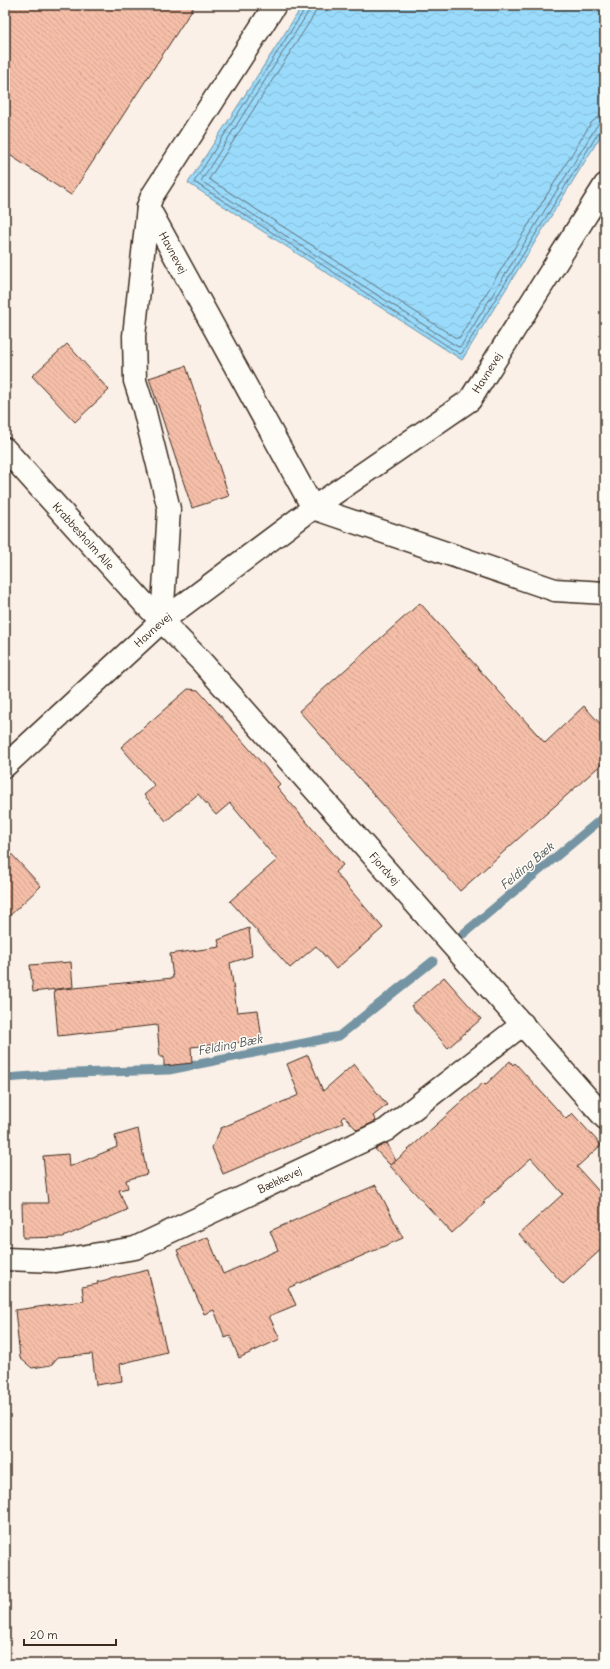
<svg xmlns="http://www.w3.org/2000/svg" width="610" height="1669" font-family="Delius,sans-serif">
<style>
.water{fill:url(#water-waves);stroke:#7494a3}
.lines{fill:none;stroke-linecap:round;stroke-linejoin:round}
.shore{stroke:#617177;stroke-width:1}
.stream{stroke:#7494a3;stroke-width:9}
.building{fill:url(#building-back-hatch);stroke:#3b2a1e}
.minor-casing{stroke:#3b2a1e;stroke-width:25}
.minor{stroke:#fdfcf7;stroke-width:22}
.labels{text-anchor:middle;stroke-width:3;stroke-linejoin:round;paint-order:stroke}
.street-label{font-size:11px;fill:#3b2a1e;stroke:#fdfcf7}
.water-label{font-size:12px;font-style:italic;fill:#535656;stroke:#fdfcf7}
</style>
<defs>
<pattern id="water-waves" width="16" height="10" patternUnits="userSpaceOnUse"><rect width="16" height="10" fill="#9adbfc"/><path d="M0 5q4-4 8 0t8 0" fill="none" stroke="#86bcd8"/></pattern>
<pattern id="building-back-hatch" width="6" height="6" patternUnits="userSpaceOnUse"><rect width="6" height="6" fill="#f5bea8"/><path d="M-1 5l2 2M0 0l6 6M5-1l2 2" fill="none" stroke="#d3a390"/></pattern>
</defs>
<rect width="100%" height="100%" fill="#fbf0e7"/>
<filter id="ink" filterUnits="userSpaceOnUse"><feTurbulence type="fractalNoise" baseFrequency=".025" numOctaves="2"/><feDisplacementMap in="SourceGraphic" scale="8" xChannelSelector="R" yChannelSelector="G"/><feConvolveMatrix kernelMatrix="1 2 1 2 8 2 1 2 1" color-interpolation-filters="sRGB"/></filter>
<g filter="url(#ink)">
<path class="water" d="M 303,5 L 605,5 L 605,129 L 462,360 L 188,183 Z"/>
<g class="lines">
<g class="shore">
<path d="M 306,5 L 305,9 L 194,182 L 460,354 L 462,353 L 600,130 L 605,127"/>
<path d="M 311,5 L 309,11 L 201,181 L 458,347 L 461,346 L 596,127 L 599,123 L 605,122"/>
<path d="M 317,5 L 314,15 L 209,179 L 456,338 L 459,338 L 591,123 L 597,118 L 605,116"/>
</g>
<g class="stream">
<path d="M 463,934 L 605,816"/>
<path d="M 5,1078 L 74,1073 L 169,1070 L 339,1036 L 433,961"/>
</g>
</g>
<g class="building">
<path d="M 5,5 L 195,5 L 71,195 L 5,152 Z"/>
<path d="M 67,344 L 109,390 L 75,422 L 32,376 Z"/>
<path d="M 186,366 L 229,496 L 192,508 L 149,378 Z"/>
<path d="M 420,603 L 545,743 L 584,706 L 605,729 L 605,761 L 460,891 L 299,711 Z"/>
<path d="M 188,689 L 198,690 L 280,784 L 277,787 L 343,865 L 335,872 L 383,928 L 336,969 L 316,946 L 290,968 L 230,901 L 277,860 L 230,803 L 216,815 L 198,794 L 166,821 L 144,795 L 155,786 L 121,747 Z"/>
<path d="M 5,847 L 41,886 L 5,920 Z"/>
<path d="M 249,928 L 252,956 L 230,963 L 237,1012 L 258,1010 L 262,1040 L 191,1047 L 192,1063 L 164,1066 L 164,1057 L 160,1057 L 157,1025 L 58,1036 L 54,990 L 173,978 L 170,954 L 220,947 L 218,940 Z"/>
<path d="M 71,962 L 73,987 L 33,992 L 30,965 Z"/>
<path d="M 444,977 L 481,1019 L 448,1048 L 411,1006 Z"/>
<path d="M 308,1055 L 323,1091 L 354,1064 L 387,1105 L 373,1116 L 376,1121 L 357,1130 L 344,1116 L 341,1119 L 343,1123 L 223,1174 L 212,1148 L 221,1128 L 299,1095 L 287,1064 Z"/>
<path d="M 510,1061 L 513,1065 L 515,1063 L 566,1119 L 572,1113 L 601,1145 L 577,1167 L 605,1198 L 605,1246 L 563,1284 L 519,1234 L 563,1194 L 531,1158 L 483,1202 L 485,1203 L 452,1233 L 390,1166 L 483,1083 L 485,1085 Z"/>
<path d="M 138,1129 L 147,1174 L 126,1180 L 128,1188 L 119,1190 L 127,1210 L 63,1237 L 23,1238 L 22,1203 L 48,1203 L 43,1156 L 68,1154 L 69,1167 L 117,1147 L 115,1136 Z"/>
<path d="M 387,1143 L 396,1161 L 390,1165 L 375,1149 Z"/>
<path d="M 376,1185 L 403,1238 L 288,1288 L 296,1305 L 269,1316 L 280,1339 L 239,1358 L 230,1336 L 225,1338 L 214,1310 L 204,1314 L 177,1250 L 208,1237 L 223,1274 L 278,1250 L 270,1231 Z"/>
<path d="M 148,1270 L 167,1352 L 120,1364 L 122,1381 L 96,1385 L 92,1354 L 58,1357 L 51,1365 L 32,1368 L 20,1358 L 15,1310 L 84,1301 L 82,1287 L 98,1284 L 97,1282 Z"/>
</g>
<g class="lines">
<g class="minor-casing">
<g id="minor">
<path id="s1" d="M 275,5 L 152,196 L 148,207 L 313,508"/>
<path d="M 148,207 L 134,336 L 135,381 L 144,409 L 169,509 L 162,621"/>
<path id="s2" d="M 5,449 L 143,602 L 201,661 L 605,1118"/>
<path d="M 313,508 L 555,590 L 605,593"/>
<path id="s3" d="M 5,766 L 162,621 L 313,508 L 470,400 L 605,185"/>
<path id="s4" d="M 5,1259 L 56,1261 L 135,1248 L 386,1130 L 523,1024"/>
</g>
</g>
<use href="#minor" class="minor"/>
</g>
</g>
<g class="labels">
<g class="street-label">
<text dy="4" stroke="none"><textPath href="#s1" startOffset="291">Havnevej</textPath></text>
<text dy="4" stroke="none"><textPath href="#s3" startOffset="625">Havnevej</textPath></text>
<text dy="4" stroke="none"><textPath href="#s2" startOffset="117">Krabbesholm Alle</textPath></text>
<text dy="4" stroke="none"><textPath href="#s3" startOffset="201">Havnevej</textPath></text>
<text dy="4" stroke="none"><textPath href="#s2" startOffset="566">Fjordvej</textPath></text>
<text dy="4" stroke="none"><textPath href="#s4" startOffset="291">Bækkevej</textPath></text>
</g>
<g class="water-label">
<text transform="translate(527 866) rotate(-40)" y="4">Felding Bæk</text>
<text transform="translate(230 1045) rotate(-11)" y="4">Felding Bæk</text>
</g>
</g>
<rect width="610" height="1669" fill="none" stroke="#fdfcf7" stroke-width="20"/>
<rect x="10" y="10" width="590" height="1649" fill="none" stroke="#3b2a1e" stroke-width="1.5" filter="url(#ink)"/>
<path d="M24 1639v6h92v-6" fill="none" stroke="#3b2a1e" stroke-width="2"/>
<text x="30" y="1639" font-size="12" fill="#3b2a1e" stroke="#fdfcf7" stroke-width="3" paint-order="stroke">20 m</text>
</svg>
